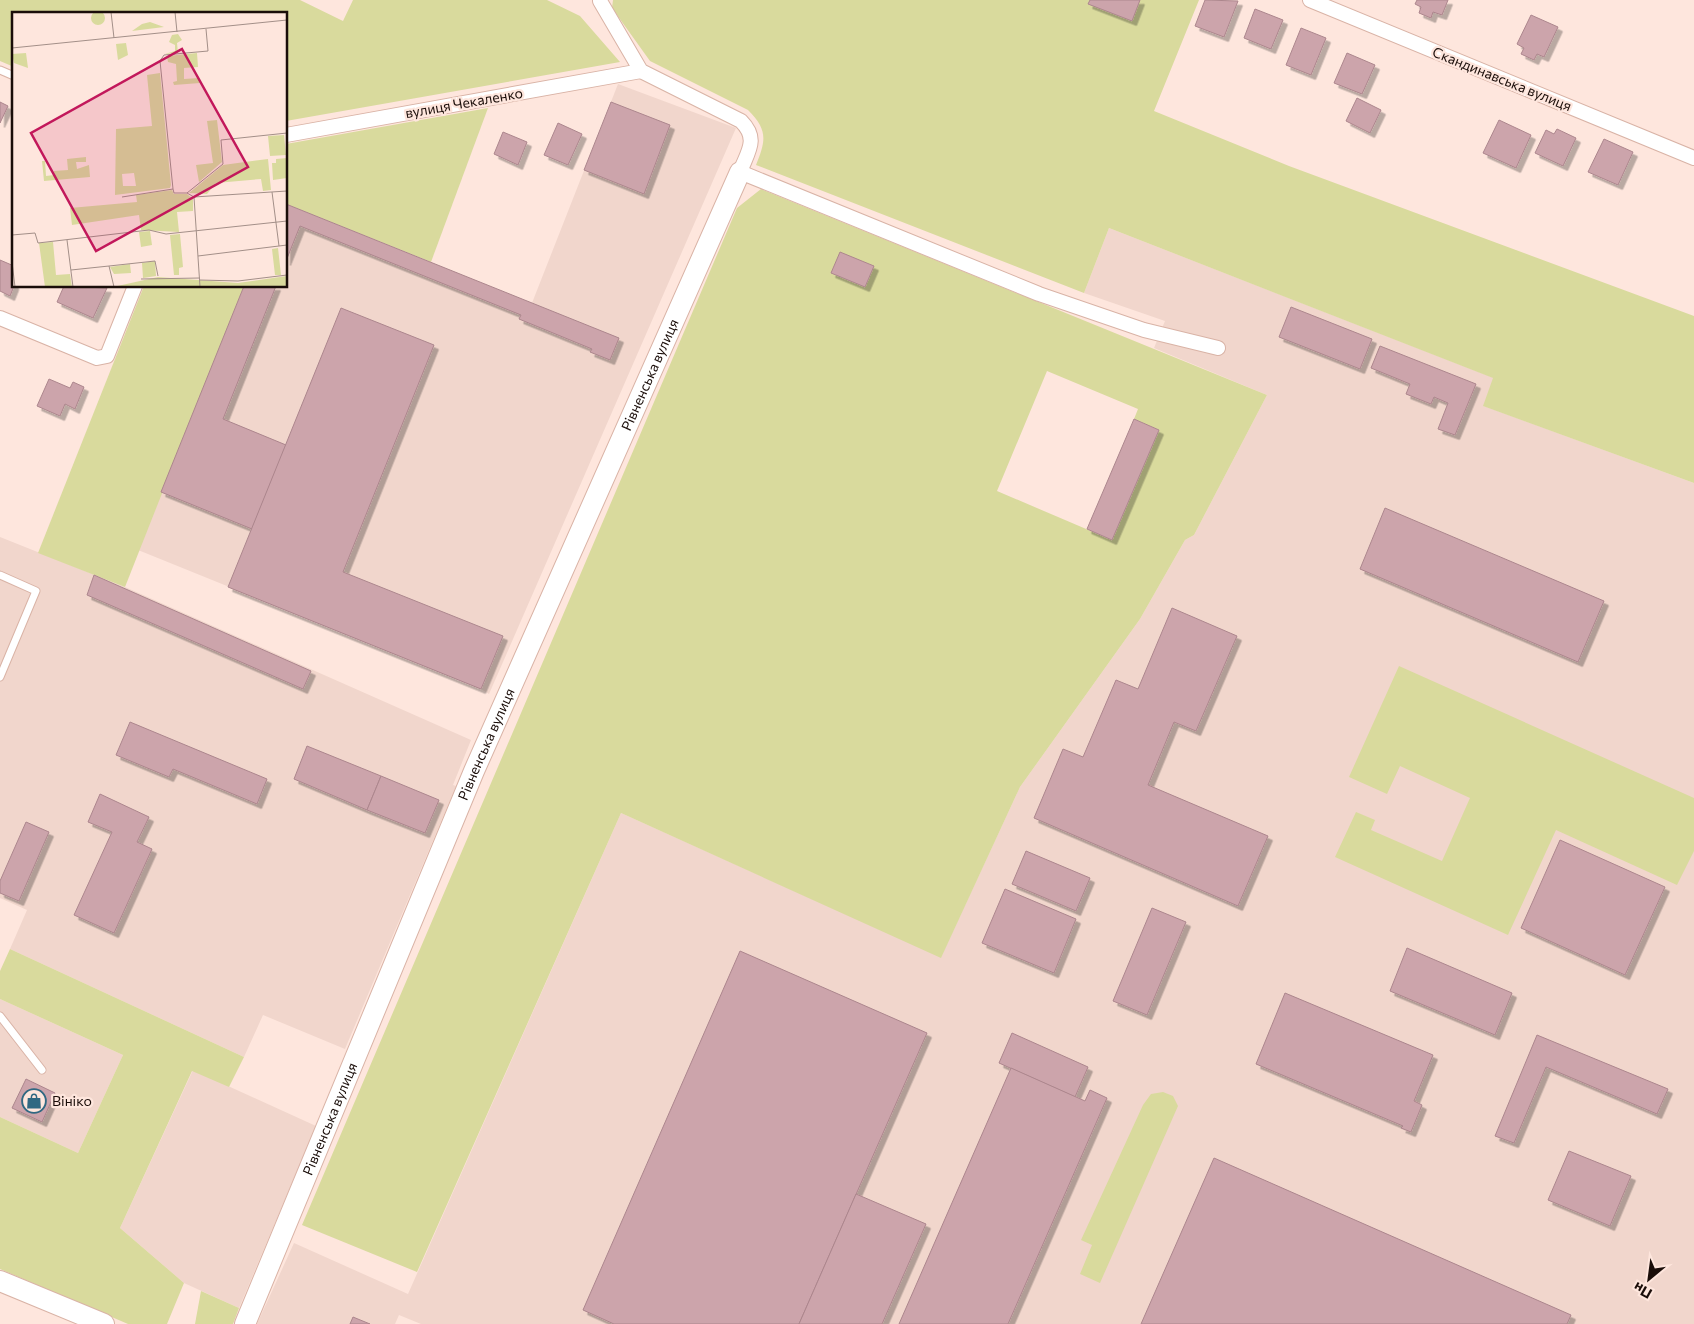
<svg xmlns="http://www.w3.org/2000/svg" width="1694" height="1324" font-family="Commissioner,sans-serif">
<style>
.built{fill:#f1d6cc}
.green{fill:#d9da9d;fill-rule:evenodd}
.building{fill:#cca4ab;stroke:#ac868d;filter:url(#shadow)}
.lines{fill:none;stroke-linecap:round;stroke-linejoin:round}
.lane-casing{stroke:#d9b3a6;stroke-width:9}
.street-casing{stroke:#d9b3a6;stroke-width:16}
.secondary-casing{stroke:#d9b3a6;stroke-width:22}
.lane{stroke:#fff;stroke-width:7}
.street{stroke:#fff;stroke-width:14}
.secondary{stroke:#fff;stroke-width:20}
.labels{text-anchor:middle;stroke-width:4.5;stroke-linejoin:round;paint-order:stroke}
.street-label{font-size:14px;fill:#1a0d09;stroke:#fee6dd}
.poi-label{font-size:14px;fill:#1a0d09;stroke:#fee6dd;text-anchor:start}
.inset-road{fill:none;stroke:#a38f88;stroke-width:1}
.view{fill:#c2185b;fill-opacity:0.15;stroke:#c2185b;stroke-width:2.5}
.inset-edge{fill:none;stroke:#1a0d09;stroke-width:2.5}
</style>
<defs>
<filter id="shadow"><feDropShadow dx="4.5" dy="4.5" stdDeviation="0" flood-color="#0004"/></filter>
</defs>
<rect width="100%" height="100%" fill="#fee6dd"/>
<g class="built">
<path d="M 618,84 L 736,128 L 489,694 L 481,689 L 138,550 L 244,286 L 286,286 L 286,204 L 532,303 Z"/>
<path d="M 1109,228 L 1494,378 L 1484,406 L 1694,483 L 1694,1324 L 421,1324 L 399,1315 L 395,1324 L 257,1324 L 294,1243 L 408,1294 L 621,813 L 941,957 L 1020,787 L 1140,619 L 1185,540 L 1194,535 L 1267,395 L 1154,348 L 1165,321 L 1084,293 Z"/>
<path d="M 0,537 L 125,587 L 471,740 L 453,785 L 456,786 L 345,1049 L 263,1015 L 244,1057 L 10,949 L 27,910 L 0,898 Z"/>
<path d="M 0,999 L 123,1055 L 78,1153 L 0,1117 Z"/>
<path d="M 193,1070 L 316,1126 L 239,1308 L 184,1283 L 120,1228 Z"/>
</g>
<g class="green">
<path d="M 0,0 L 300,0 L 343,21 L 353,0 L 547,0 L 580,16 L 620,62 L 286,121 L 286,14 L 14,14 L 14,67 L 0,61 Z"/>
<path d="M 613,0 L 1199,0 L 1154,111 L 1289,166 L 1694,316 L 1694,483 L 1483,406 L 1493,378 L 1109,228 L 1084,293 L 756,165 C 766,140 768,130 748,110 L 650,61 L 612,8 Z"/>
<path d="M 488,108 L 431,262 L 286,204 L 286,144 Z"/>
<path d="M 761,189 L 1267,395 L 1194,535 L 1185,540 L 1140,619 L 1020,787 L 941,958 L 621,813 L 417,1272 L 302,1225 L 737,208 ZM 1047,371 L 1138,409 L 1134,419 L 1159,430 L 1112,540 L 997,491 Z"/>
<path d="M 144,286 L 244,286 L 125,587 L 38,553 Z"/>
<path d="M 1399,666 L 1694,798 L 1694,851 L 1677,885 L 1556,830 L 1508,935 L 1335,857 L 1356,812 L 1375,820 L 1371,830 L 1442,861 L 1470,798 L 1400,766 L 1387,794 L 1349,777 Z"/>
<path d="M 10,949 L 244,1057 L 229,1087 L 192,1071 L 120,1228 L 184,1283 L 167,1324 L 128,1324 L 0,1269 L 0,1117 L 78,1153 L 123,1055 L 0,999 L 0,971 Z"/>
<path d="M 1163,1092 L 1173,1096 L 1178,1106 L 1100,1283 L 1080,1274 L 1092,1245 L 1081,1240 L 1143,1105 L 1151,1094 Z"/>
<path d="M 201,1291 L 239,1308 L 233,1324 L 195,1324 Z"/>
</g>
<g class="building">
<path d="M 1090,0 L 1140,0 L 1132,21 L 1088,4 Z"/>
<path d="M 1205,0 L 1238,1 L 1224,37 L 1195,26 Z"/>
<path d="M 1417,0 L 1448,0 L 1442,15 L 1433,12 L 1431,18 L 1419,13 L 1421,7 L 1415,4 Z"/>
<path d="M 1255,9 L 1283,20 L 1271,49 L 1244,38 Z"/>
<path d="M 1531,15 L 1558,27 L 1544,57 L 1537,54 L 1534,60 L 1521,54 L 1524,48 L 1517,44 Z"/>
<path d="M 1301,28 L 1326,38 L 1311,75 L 1286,65 Z"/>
<path d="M 1347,53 L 1375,65 L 1362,94 L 1334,83 Z"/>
<path d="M 1357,98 L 1381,110 L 1370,133 L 1346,121 Z"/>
<path d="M 0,102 L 8,106 L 0,123 Z"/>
<path d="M 611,102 L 670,125 L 644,194 L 584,170 Z"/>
<path d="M 1499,120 L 1531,135 L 1516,168 L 1483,153 Z"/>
<path d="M 558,123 L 582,134 L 568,165 L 544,155 Z"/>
<path d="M 1557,129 L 1576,138 L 1563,166 L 1535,153 L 1546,130 L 1554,134 Z"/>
<path d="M 503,132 L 527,142 L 518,165 L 494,154 Z"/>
<path d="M 1604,139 L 1633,152 L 1618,185 L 1588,172 Z"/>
<path d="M 286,204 L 619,338 L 610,360 L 590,352 L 592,349 L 519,319 L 521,315 L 300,226 L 286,261 Z"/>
<path d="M 840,252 L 874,266 L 865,287 L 831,273 Z"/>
<path d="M 0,260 L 14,266 L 14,286 L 10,296 L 0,291 Z"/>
<path d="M 64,286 L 107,288 L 93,318 L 57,302 Z"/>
<path d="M 244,286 L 276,286 L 223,419 L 286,445 L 252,529 L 161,492 Z"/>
<path d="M 1291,307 L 1372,339 L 1360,369 L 1279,337 Z"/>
<path d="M 341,308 L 434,345 L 343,572 L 503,636 L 481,689 L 228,587 Z"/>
<path d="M 1380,346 L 1476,384 L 1455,435 L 1438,429 L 1448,403 L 1434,397 L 1431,404 L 1406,394 L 1410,384 L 1371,368 Z"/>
<path d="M 49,379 L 70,388 L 73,382 L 84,387 L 75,409 L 65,404 L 60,416 L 37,406 Z"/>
<path d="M 1134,419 L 1159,430 L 1112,540 L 1087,529 Z"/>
<path d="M 1385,508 L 1604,601 L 1578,662 L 1360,569 Z"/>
<path d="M 94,575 L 311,671 L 303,689 L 87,595 Z"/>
<path d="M 1172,608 L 1237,636 L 1196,731 L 1174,722 L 1148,785 L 1268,836 L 1238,906 L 1034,818 L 1063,749 L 1083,757 L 1116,680 L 1138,689 Z"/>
<path d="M 130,722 L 267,779 L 257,804 L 173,769 L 169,777 L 116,755 Z"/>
<path d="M 307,746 L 381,776 L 367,810 L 294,779 Z"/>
<path d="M 381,776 L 439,800 L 425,833 L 367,810 Z"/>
<path d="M 100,794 L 149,817 L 137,842 L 152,849 L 114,933 L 74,915 L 112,832 L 88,822 Z"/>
<path d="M 26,822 L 49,832 L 19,901 L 0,893 L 0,881 Z"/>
<path d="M 1560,840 L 1665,887 L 1625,975 L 1521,928 Z"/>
<path d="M 1026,851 L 1090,878 L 1076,911 L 1012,884 Z"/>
<path d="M 1005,889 L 1076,919 L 1054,973 L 982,943 Z"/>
<path d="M 1152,908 L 1186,922 L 1147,1015 L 1113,1001 Z"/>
<path d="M 1407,948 L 1512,993 L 1495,1035 L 1390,991 Z"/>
<path d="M 740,951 L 927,1033 L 799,1324 L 614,1324 L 583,1310 Z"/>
<path d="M 1285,993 L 1433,1055 L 1414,1101 L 1422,1105 L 1411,1132 L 1401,1128 L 1403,1126 L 1256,1064 Z"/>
<path d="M 1012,1033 L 1088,1067 L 1075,1097 L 999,1063 Z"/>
<path d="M 1537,1035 L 1668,1089 L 1657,1114 L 1546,1067 L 1514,1143 L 1495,1136 Z"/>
<path d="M 1011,1068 L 1085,1101 L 1090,1090 L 1107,1098 L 1008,1324 L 899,1324 Z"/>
<path d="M 26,1079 L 55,1093 L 42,1122 L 12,1108 Z"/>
<path d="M 1569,1151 L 1631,1176 L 1610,1226 L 1548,1200 Z"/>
<path d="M 1214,1158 L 1571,1315 L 1567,1324 L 1141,1324 Z"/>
<path d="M 856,1194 L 926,1224 L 882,1324 L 799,1324 Z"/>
<path d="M 353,1317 L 370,1324 L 350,1324 Z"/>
</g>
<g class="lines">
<g class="lane-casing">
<g id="lane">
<path d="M 0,70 L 14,76"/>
<path d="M 0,575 L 36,591 L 0,677"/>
<path d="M 0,1016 L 42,1070"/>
</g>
</g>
<g class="street-casing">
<g id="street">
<path d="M 1310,0 L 1694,158"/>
<path d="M 600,1 L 641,71 L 741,121 C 759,139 748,151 740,172 L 1039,294 L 1144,330 L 1218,348"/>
<path d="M 286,135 L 641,71"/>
<path d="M 0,318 L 97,358 L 107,356 L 135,286"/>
</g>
</g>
<g class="secondary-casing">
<g id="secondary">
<path d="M 0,1281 L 104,1324"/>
<path id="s1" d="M 245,1324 L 474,771 L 740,172"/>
</g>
</g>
<use href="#lane" class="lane"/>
<use href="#street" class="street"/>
<use href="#secondary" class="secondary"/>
</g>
<defs>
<g id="shop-ring" transform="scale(1.25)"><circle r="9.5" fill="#fee6dd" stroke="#306882" stroke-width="1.5"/><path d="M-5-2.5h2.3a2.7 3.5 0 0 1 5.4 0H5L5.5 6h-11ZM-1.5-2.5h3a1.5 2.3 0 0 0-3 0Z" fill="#306882"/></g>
</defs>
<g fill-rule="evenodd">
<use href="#shop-ring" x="34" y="1101"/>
</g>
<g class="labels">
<g class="street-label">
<text transform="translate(1502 79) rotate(22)" y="5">Скандинавська вулиця</text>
<text transform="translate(464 103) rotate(-10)" y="5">вулиця Чекаленко</text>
<text dy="5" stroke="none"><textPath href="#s1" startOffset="1032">Рівненська вулиця</textPath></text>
<text dy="5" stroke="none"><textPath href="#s1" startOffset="628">Рівненська вулиця</textPath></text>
<text dy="5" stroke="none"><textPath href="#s1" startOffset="222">Рівненська вулиця</textPath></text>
</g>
<g class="poi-label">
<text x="52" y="1106">Вініко</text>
</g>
</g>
<g transform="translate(12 12)">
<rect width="275" height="275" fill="#fee6dd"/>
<path d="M79 6a7 7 0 1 1 14 0a7 7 0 1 1-14 0ZM 138,10 L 152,15 L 120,19 L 130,12 ZM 166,22 L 170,28 L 165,31 L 166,41 L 153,42 L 163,39 L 163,33 L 157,30 L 160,23 ZM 114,31 L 116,43 L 106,48 L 104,32 ZM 14,41 L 16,56 L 2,51 L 0,42 ZM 185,41 L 186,55 L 172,56 L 172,67 L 187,66 L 188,71 L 162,73 L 161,70 L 165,69 L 164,52 L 156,50 L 155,44 ZM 148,61 L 159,173 L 158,176 L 103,183 L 104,117 L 140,114 L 135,63 ZM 122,161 L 124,174 L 111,174 L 110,162 ZM 205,108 L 210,150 L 187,170 L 184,153 L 201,151 L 195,109 ZM 272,123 L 274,143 L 258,144 L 256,124 ZM 74,145 L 74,150 L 64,150 L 65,157 L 77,153 L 78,165 L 32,169 L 30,149 L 33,149 L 34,164 L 42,163 L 42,159 L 56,158 L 55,147 ZM 275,146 L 275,166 L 261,168 L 260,151 L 264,151 L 264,147 ZM 256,147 L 259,178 L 251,179 L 249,167 L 204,171 L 195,182 L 177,181 L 211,153 ZM 160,178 L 162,182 L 175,182 L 181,187 L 181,199 L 165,200 L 167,220 L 129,218 L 127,203 L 60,213 L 58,196 L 125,190 L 124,183 ZM 138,219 L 140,233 L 129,235 L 127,220 ZM 168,222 L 171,255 L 167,256 L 167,263 L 162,263 L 158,223 ZM 41,230 L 44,263 L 58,262 L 60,275 L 33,275 L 27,231 ZM 266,236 L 269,263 L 263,263 L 260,237 ZM 143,249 L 144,264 L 131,266 L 130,251 ZM 118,252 L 119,261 L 102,262 L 98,255 ZM 275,264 L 275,275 L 101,275 L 146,265 L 226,271 Z" fill="#d9da9d" fill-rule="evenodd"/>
<path class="inset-road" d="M 99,0 L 102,26M 163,0 L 165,20M 0,36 L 275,8M 161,177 L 148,49 L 152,43 L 196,39 L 194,17M 161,177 L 162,181 L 175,181 L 182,185M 260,180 L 267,234M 175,181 L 211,152 L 209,128 L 275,121M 110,185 L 161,177M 182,185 L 275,179M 182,185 L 188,275M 0,223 L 23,221 L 26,231 L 137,218 L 154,222 L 275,209M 55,228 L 61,275M 186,244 L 275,233M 0,250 L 3,275M 59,258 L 97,254M 129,267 L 188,266M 188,268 L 226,269 L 275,263M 102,275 L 97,254 L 143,249 L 146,264"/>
<path class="view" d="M 170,37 L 236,155 L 84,239 L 19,121 Z"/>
<rect width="275" height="275" class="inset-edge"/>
</g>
<g transform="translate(1649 1279) rotate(209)" stroke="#fee6dd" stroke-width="4" paint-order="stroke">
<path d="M0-4L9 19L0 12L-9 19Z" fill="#1a0d09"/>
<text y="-8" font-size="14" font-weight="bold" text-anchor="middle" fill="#1a0d09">Пн</text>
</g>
</svg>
